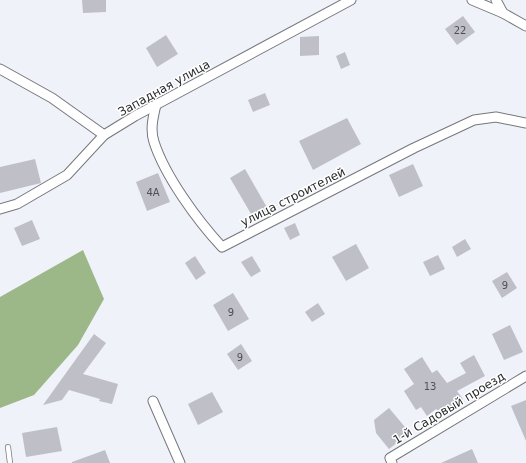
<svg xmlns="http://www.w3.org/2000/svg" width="526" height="463" font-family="'DejaVu Sans',sans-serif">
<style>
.forest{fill:#9cb888}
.building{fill:#bfc0c7}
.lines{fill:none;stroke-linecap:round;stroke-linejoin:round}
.service-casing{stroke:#75777c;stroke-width:6}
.minor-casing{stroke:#75777c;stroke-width:11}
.service{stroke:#fff;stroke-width:4.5}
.minor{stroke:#fff;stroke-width:9}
.labels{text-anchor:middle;stroke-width:3;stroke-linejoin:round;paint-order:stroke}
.number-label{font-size:10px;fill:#4e5053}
.street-label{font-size:12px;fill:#292a2c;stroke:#fff}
</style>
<rect width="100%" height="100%" fill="#f0f2f9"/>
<path class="forest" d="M 83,250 L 104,299 L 78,345 L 34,395 L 0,408 L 0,297 Z"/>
<g class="building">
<path d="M 82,0 L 106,0 L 106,12 L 83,13 Z"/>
<path d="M 463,16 L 475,32 L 457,45 L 445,29 Z"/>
<path d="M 166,35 L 178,54 L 157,67 L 146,48 Z"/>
<path d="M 319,36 L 319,55 L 300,56 L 300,37 Z"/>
<path d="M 345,52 L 350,65 L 341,69 L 336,56 Z"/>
<path d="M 265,93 L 270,105 L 253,112 L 248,100 Z"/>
<path d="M 347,118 L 361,144 L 313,170 L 299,141 Z"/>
<path d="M 35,159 L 41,183 L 0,193 L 0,167 Z"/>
<path d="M 413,164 L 423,186 L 399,197 L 389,175 Z"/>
<path d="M 245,169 L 269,211 L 254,219 L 230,178 Z"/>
<path d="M 158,173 L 170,202 L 147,211 L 136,182 Z"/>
<path d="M 32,220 L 40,239 L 22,246 L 14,228 Z"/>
<path d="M 295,223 L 300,235 L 290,240 L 284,228 Z"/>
<path d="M 465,239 L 471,249 L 457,257 L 452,247 Z"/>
<path d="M 356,244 L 369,268 L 346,281 L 332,257 Z"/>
<path d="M 438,255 L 445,269 L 430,276 L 423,262 Z"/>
<path d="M 195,256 L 206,273 L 196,280 L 185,263 Z"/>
<path d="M 252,256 L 261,271 L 251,277 L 241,262 Z"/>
<path d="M 507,272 L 517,288 L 502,298 L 492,281 Z"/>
<path d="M 233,293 L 249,319 L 228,331 L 213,305 Z"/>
<path d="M 318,303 L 325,314 L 312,322 L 305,312 Z"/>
<path d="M 510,325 L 523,352 L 504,360 L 492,334 Z"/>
<path d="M 94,334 L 106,343 L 83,374 L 118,384 L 112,404 L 99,401 L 100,399 L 69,390 L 62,400 L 43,405 Z"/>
<path d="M 241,344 L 252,361 L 238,370 L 227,354 Z"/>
<path d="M 474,355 L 485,376 L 457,391 L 463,399 L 440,414 L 436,409 L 427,416 L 421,407 L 416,410 L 404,391 L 414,384 L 404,369 L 422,357 L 432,373 L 437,370 L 447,383 L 466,373 L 460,363 Z"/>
<path d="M 212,392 L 223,412 L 198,425 L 188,404 Z"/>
<path d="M 526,400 L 526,441 L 511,406 Z"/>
<path d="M 389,408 L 410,433 L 389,449 L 376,433 L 374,420 Z"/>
<path d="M 57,427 L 62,451 L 26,457 L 22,433 Z"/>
<path d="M 472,449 L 478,463 L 441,463 Z"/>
<path d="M 105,450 L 110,463 L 72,463 L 72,462 Z"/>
</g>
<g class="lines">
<g class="service-casing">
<path id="service" d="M 8,447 L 10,463"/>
</g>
<g class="minor-casing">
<g id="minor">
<path d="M 472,0 L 503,13"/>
<path d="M 496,0 L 503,13 L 526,26"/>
<path d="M 0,69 L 52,98 L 104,135"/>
<path d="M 156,105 C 153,117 150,130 154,142 C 165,176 197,220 222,247 L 414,148 L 474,120 L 496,117 L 526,123"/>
<path d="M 0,209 L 17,204 L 67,175 L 104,135 L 135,116 L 351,0"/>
<path d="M 153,401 L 180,463"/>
<path d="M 392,463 L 390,458 L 526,376"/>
</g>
</g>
<use href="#service" class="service"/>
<use href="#minor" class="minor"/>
</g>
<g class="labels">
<g class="number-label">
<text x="460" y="34">22</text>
<text x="153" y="196">4А</text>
<text x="505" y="289">9</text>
<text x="231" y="316">9</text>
<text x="240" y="361">9</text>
<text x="430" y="390">13</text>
</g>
<g class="street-label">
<text transform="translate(164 88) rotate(-29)" y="4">Западная улица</text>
<text transform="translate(293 197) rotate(-27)" y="4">улица строителей</text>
<text transform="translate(449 408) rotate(-31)" y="4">1-й Садовый проезд</text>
</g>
</g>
</svg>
